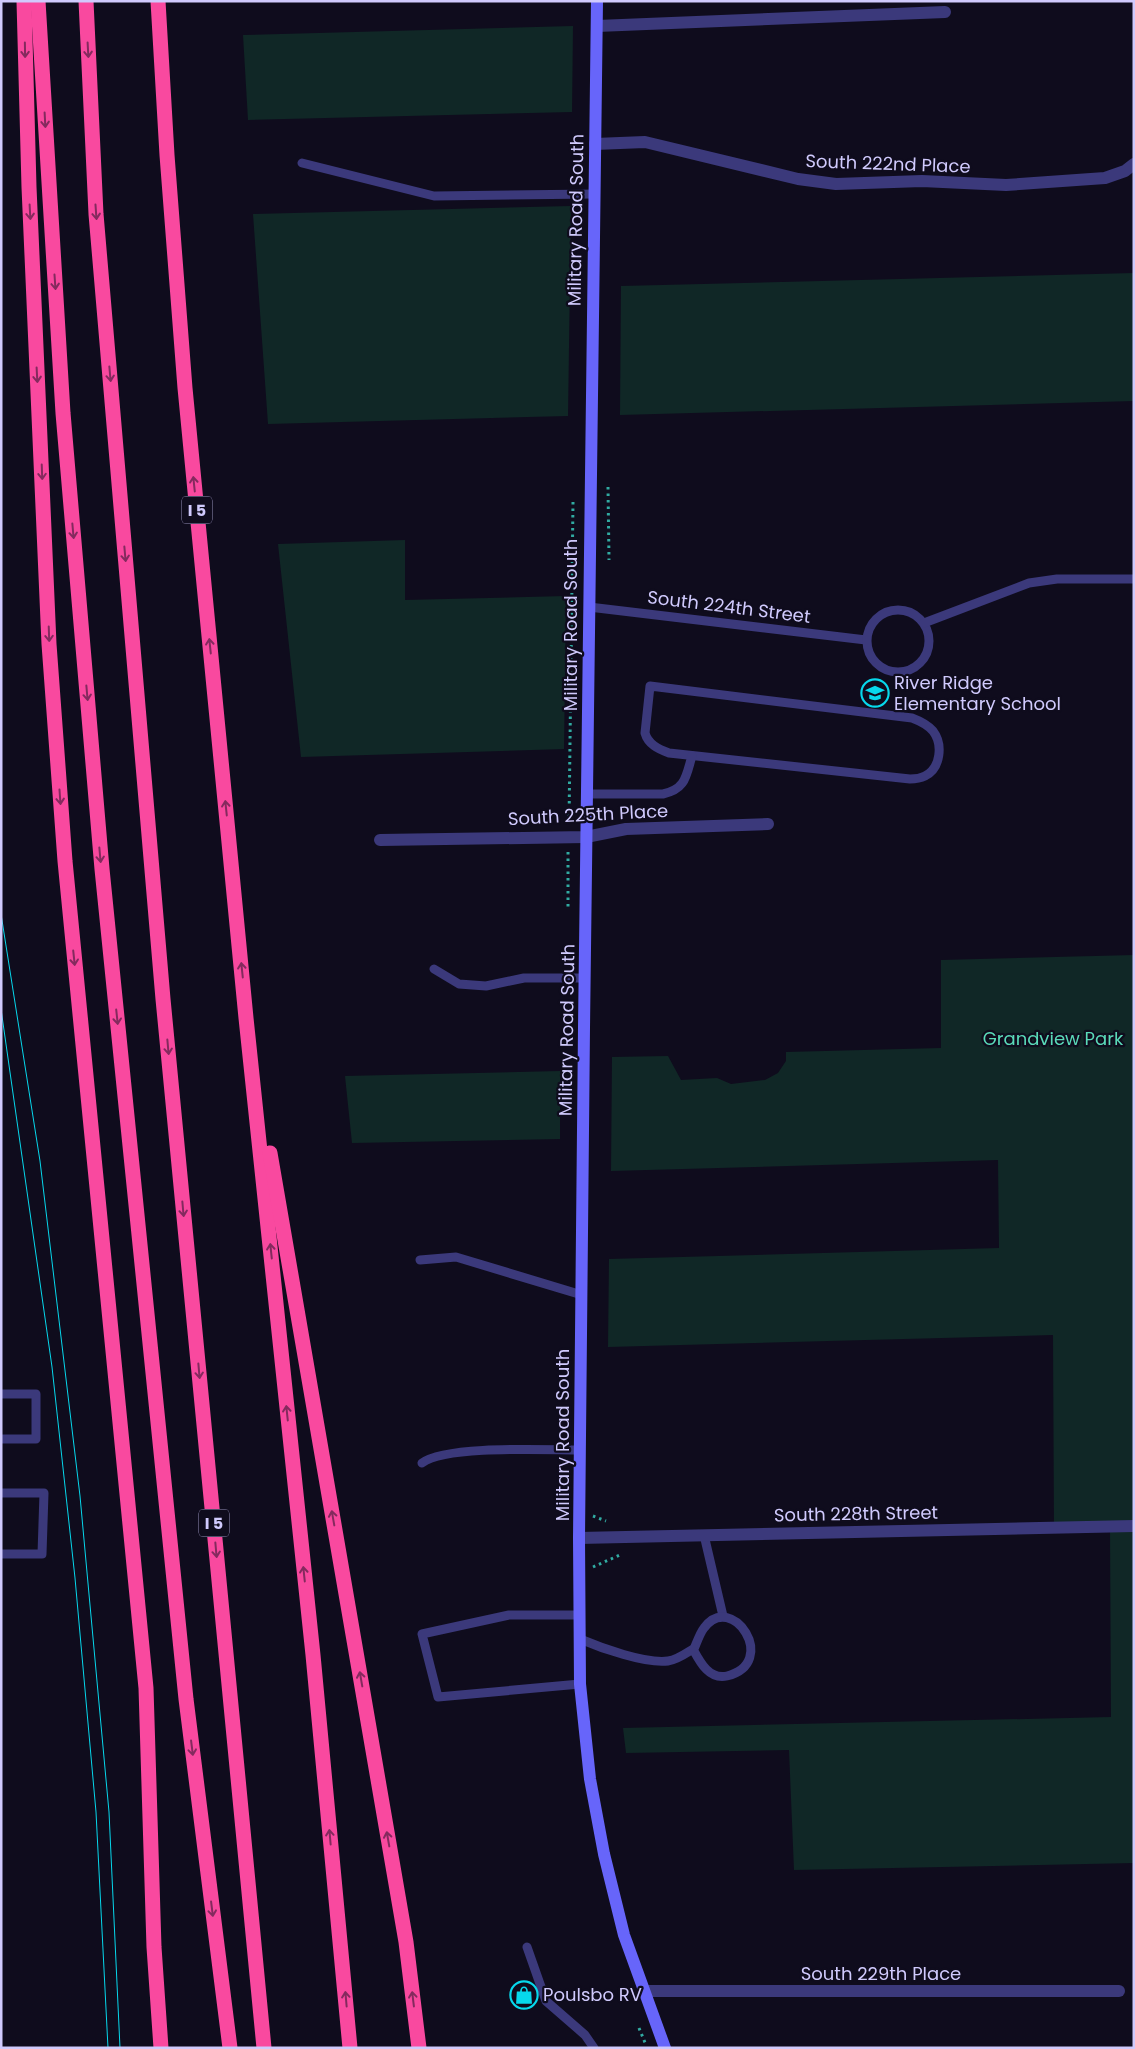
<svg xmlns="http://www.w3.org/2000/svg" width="1135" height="2049" font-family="Poppins,sans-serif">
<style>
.green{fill:#102726}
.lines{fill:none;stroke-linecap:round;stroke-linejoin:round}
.path{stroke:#31aba2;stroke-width:3;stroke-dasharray:2.5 4;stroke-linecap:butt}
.service{stroke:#3b397b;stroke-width:9}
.minor{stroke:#3b397b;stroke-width:12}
.secondary{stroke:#6765fa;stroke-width:12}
.motorway{stroke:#f9499f;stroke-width:15}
.tram{stroke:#07d8ec;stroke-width:1}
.oneway{stroke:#842a5e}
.labels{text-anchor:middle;stroke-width:4.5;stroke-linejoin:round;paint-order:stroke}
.shield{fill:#0f0c1d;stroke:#9691ba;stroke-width:1}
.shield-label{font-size:16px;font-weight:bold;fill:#d0cafd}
.street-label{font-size:18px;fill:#d0cafd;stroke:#0f0c1d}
.poi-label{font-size:18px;fill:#d0cafd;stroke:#0f0c1d;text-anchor:start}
.park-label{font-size:18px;fill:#5adab9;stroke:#0f0c1d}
</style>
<rect width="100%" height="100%" fill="#0f0c1d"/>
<g class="green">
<path d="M 573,26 L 572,112 L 248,120 L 243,35 Z"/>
<path d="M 571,206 L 568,416 L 268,424 L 253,214 Z"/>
<path d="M 1134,273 L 1134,401 L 620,415 L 621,286 Z"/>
<path d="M 405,540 L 405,600 L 566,596 L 564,749 L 301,757 L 278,544 Z"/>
<path d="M 1134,955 L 1134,1863 L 794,1870 L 789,1750 L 626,1753 L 623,1728 L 1111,1717 L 1110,1529 L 1054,1530 L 1053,1335 L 608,1347 L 609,1259 L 999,1248 L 998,1160 L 611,1171 L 612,1057 L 668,1056 L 681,1080 L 717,1078 L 731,1084 L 765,1080 L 778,1073 L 786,1061 L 786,1052 L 941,1048 L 941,960 Z"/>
<path d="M 560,1071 L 560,1139 L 352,1143 L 345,1076 Z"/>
</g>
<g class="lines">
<g class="path">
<path d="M 608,487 L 609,560"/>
<path d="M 569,823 L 573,502"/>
<path d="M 568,852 L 568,908"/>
<path d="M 593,1516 L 606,1521"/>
<path d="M 593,1567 L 622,1554"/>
<path d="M 639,2028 L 646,2045"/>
</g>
<g class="service">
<path d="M 302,163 L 434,196 L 594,194"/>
<path d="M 589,607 L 866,640"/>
<circle cx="898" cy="641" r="31"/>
<path d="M 924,623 L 1029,583 L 1057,579 L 1134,579"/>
<path d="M 650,686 L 912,718 C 920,721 927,724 933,731 C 943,744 941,768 925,776 C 921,778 915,779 910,779 L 669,753 C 658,749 648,744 645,733 Z"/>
<path d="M 587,794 L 663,794 C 686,789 686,776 692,756"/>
<path d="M 434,969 L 459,984 L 486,986 L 524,978 L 585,978"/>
<path d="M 420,1260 L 456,1257 L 582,1295"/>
<path d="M 1,1394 L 36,1394 L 36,1439 L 1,1439"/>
<path d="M 422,1463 C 446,1445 546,1450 580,1450"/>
<path d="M 1,1493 L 44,1493 L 42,1554 L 1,1554"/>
<path d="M 704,1535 L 723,1616"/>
<path d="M 579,1615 L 509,1615 L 422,1634 L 438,1697 L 580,1684"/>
<path d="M 580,1639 C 601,1648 646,1664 668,1661 C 677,1660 685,1654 693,1649 L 694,1649 C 697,1642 700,1633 704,1628 C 732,1590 780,1663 727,1676 C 709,1680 700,1662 693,1649"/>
<path d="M 527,1947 L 546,2001 L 585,2035 L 594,2048"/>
</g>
<g class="minor">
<path d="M 597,26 L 945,12"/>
<path d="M 595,144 L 645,142 L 798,179 L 836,184 L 922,181 L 1006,185 L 1105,178 L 1125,171 L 1134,164"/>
<path d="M 380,840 L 586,837 L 626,829 L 768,824"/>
<path d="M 579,1538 L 1134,1526"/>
<path d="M 643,1991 L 1119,1991"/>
</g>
<path class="secondary" d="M 597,1 L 584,1028 L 579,1538 L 580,1684 L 590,1779 L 604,1854 L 624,1935 L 665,2048"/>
<g class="motorway">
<path d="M 24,1 L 29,187 L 49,644 L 65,861 L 146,1688 L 154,1947 L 161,2048"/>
<path d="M 38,1 L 63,413 L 102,869 L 186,1699 L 230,2048"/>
<path d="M 86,1 L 96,214 L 163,999 L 264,2048"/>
<path d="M 158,1 L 167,155 L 185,388 L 246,1018 L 313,1655 L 350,2048"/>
<path d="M 270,1153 L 406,1942 L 419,2048"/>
</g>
<g class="tram">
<path d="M 1,914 L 40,1161 L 80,1496 L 109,1812 L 120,2048"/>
<path d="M 1,1009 L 52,1367 L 75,1578 L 96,1812 L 108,2048"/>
</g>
</g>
<defs><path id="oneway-shaft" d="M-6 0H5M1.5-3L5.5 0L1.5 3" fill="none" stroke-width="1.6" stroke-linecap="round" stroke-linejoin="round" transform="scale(1.25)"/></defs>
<g class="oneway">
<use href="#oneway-shaft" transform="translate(25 50) rotate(89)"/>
<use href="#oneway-shaft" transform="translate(88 50) rotate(87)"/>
<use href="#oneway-shaft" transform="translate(45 120) rotate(87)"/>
<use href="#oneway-shaft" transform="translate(30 212) rotate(87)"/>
<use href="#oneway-shaft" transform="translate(96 212) rotate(86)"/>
<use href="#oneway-shaft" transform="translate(55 282) rotate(86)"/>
<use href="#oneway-shaft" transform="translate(110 374) rotate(85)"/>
<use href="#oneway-shaft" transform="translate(37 375) rotate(87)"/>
<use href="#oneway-shaft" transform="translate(42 472) rotate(88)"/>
<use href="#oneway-shaft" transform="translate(194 484) rotate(-96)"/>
<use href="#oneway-shaft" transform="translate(73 531) rotate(85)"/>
<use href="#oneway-shaft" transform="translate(125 554) rotate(85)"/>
<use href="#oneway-shaft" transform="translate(49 634) rotate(88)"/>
<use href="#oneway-shaft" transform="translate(210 646) rotate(-96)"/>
<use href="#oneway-shaft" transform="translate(87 693) rotate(85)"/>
<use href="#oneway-shaft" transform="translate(60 797) rotate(86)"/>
<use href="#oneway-shaft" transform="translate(226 808) rotate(-96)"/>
<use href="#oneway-shaft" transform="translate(100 855) rotate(85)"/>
<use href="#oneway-shaft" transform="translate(74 958) rotate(84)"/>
<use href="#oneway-shaft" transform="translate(242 970) rotate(-96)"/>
<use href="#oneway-shaft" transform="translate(117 1017) rotate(84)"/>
<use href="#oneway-shaft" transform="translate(168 1047) rotate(85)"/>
<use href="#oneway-shaft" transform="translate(183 1209) rotate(85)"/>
<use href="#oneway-shaft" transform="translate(271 1251) rotate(-96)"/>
<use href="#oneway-shaft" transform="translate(199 1371) rotate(85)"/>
<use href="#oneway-shaft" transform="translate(287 1413) rotate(-96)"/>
<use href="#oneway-shaft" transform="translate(333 1518) rotate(-100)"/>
<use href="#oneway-shaft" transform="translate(216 1550) rotate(85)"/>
<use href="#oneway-shaft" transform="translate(304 1574) rotate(-96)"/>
<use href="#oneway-shaft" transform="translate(361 1679) rotate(-100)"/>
<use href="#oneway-shaft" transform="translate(192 1748) rotate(83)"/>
<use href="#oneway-shaft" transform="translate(330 1837) rotate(-95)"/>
<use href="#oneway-shaft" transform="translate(388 1839) rotate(-100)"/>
<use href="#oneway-shaft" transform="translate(212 1909) rotate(83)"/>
<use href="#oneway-shaft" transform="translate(346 1999) rotate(-95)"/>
<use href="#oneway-shaft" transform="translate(413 1999) rotate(-97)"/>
</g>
<defs>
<g id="school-ring" transform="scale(1.4375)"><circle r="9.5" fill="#0f0c1d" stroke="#07d8ec" stroke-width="1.5"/><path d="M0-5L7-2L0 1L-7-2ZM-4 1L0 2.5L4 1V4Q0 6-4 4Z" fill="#07d8ec"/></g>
<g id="shop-ring" transform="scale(1.4375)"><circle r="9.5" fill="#0f0c1d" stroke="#07d8ec" stroke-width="1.5"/><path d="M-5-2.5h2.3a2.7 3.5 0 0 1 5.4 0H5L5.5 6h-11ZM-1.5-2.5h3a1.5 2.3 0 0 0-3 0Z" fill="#07d8ec"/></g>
</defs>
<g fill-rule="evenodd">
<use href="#school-ring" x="875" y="693"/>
<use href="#shop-ring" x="524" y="1995"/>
</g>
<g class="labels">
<g class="shield">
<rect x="182" y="496.5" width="30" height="27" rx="4"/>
<rect x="199" y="1509.5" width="30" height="27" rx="4"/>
</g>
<g class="shield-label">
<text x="197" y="516">I 5</text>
<text x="214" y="1529">I 5</text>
</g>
<g class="street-label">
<text transform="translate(888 164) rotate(2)" y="6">South 222nd Place</text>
<text transform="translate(576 220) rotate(-89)" y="6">Military Road South</text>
<text transform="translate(729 607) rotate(7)" y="6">South 224th Street</text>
<text transform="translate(571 625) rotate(-90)" y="6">Military Road South</text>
<text transform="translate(588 815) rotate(-3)" y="6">South 225th Place</text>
<text transform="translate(567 1030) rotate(-89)" y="6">Military Road South</text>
<text transform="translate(563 1435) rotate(-90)" y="6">Military Road South</text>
<text transform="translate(856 1514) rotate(-1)" y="6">South 228th Street</text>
<text x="881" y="1980">South 229th Place</text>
</g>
<g class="poi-label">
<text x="894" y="689">River Ridge<tspan x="894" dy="21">Elementary School</tspan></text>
<text x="543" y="2001">Poulsbo RV</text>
</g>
<g class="park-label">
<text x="1053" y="1045">Grandview Park</text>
</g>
</g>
<rect width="1135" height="2049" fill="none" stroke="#d0cafd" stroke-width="5"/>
</svg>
